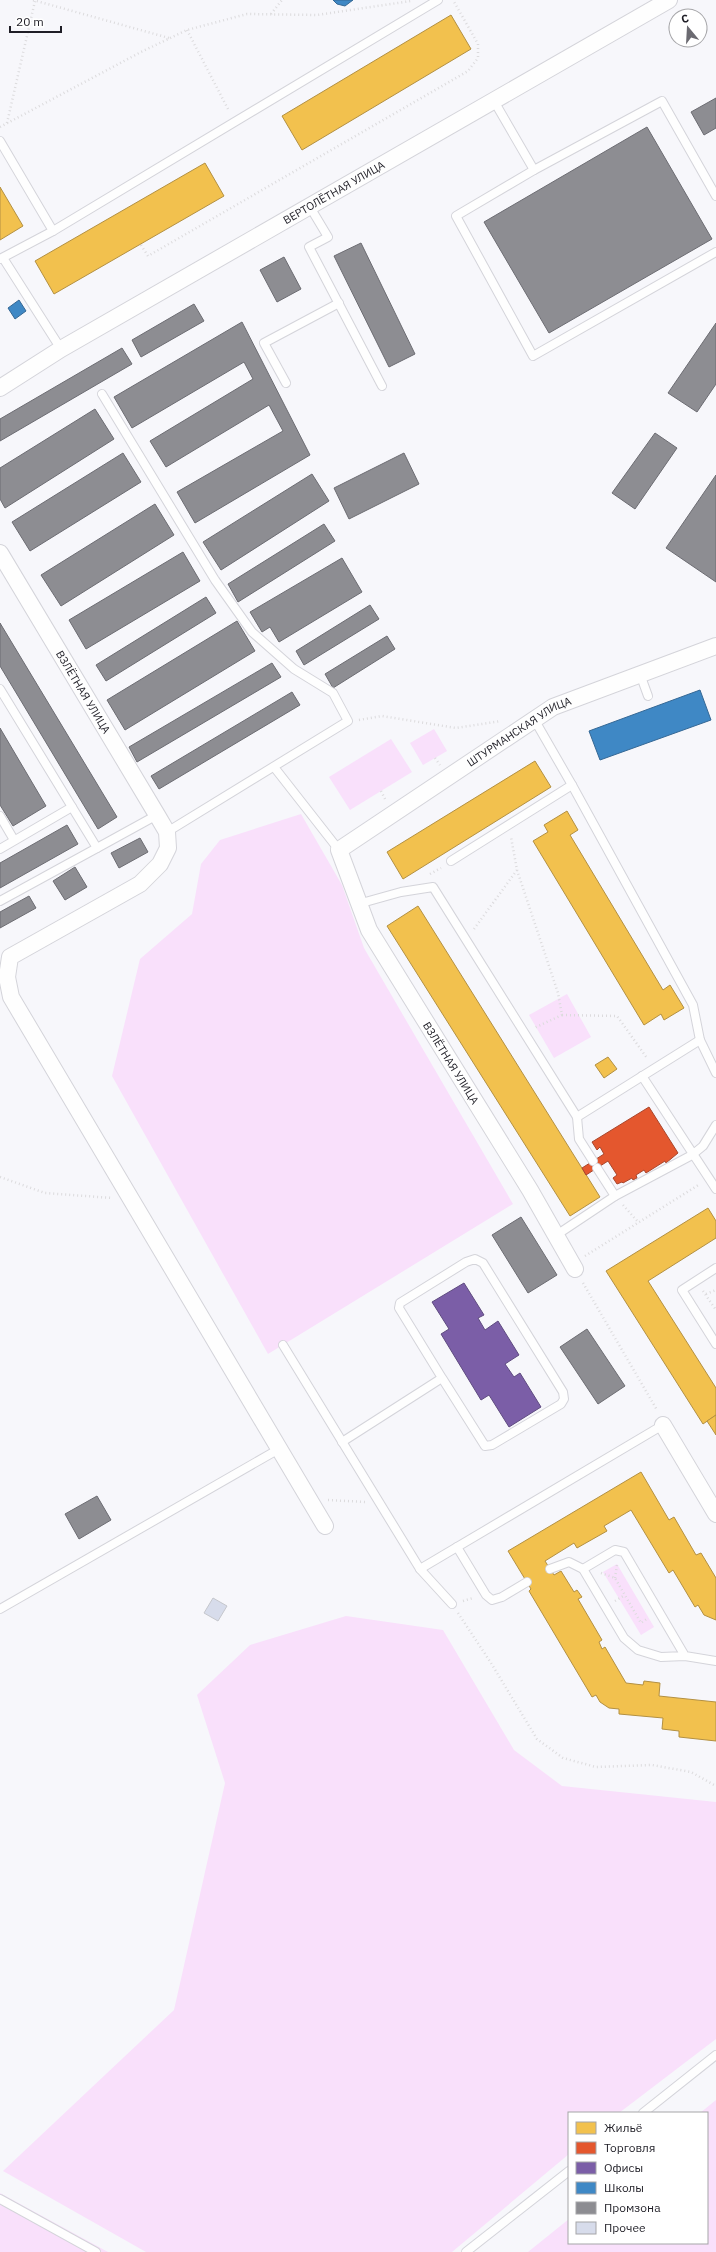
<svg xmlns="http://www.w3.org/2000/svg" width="716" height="2252" font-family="'IBM Plex Sans',sans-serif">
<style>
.green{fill:#f9e0fb}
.homes{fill:#f2c14e;stroke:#b39042}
.shops{fill:#e4572e;stroke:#a9462c}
.offices{fill:#7b5ea7;stroke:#5f4b80}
.schools{fill:#3f88c5;stroke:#356895}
.industry{fill:#8d8d92;stroke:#6c6c72}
.building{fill:#d7dceb;stroke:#c5c7cc}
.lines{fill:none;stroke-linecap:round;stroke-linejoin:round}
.lane-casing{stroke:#d4d4da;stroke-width:10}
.street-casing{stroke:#d4d4da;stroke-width:18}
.path{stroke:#dcdbdd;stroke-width:2.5;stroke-dasharray:1 3;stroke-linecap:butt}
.lane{stroke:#fefefe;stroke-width:8}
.street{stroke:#fefefe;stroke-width:16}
.labels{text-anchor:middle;stroke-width:4;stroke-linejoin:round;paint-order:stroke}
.street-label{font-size:11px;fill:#1f1e26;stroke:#fff}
</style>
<rect width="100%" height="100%" fill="#f7f7fb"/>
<g class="green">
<path d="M 434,729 L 447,751 L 423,765 L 410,743 Z"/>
<path d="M 391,739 L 412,772 L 350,810 L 329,777 Z"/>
<path d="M 301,814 L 342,885 L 364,948 L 513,1204 L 268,1354 L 112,1076 L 140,959 L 192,914 L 201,864 L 220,840 Z"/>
<path d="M 567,994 L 591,1037 L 554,1058 L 529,1015 Z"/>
<path d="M 617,1564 L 654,1627 L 641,1635 L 603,1572 Z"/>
<path d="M 346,1616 L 443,1630 L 514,1750 L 562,1786 L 716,1802 L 716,2039 L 619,2113 L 569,2113 L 569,2154 L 452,2252 L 146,2252 L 3,2171 L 174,2010 L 225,1783 L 197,1695 L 250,1645 Z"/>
<path d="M 716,2100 L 716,2252 L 528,2252 L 569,2219 L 569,2243 L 707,2243 L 707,2113 L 700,2113 Z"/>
<path d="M 0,2193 L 108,2252 L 0,2252 Z"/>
</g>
<g class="homes">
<path d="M 451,15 L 471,49 L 302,150 L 282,116 Z"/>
<path d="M 205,163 L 224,196 L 54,294 L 35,261 Z"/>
<path d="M 0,187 L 23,226 L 0,240 Z"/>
<path d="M 535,761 L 551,787 L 403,879 L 387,852 Z"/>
<path d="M 567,811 L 578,830 L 570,835 L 663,990 L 670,985 L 684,1008 L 664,1020 L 661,1014 L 644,1025 L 533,841 L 548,832 L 544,825 Z"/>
<path d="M 418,906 L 600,1197 L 570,1216 L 387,926 Z"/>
<path d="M 608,1057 L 617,1069 L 604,1078 L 595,1065 Z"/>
<path d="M 708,1208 L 716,1221 L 716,1238 L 648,1281 L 716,1388 L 716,1415 L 703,1424 L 606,1271 Z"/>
<path d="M 716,1415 L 716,1435 L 707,1421 Z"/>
<path d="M 641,1472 L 669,1520 L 674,1517 L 696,1555 L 701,1553 L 716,1578 L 716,1620 L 704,1615 L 698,1605 L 695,1607 L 673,1570 L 669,1573 L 631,1510 L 604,1526 L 607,1531 L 577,1548 L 574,1543 L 545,1561 L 554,1575 L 561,1571 L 574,1592 L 577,1590 L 582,1597 L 578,1599 L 602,1640 L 599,1642 L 602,1649 L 605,1647 L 626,1683 L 643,1685 L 644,1681 L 660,1683 L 659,1696 L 716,1702 L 716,1741 L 679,1737 L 679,1731 L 662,1729 L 663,1718 L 619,1714 L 619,1709 L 609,1708 L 600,1702 L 596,1695 L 592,1697 L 529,1591 L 531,1589 L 508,1551 Z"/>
</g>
<path class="shops" d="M 649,1107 L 678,1153 L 666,1163 L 665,1161 L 646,1173 L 644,1170 L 636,1175 L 637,1178 L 633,1180 L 632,1178 L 623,1183 L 622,1182 L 617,1184 L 613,1178 L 617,1175 L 608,1161 L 586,1175 L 582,1168 L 604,1154 L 600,1147 L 597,1150 L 592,1142 Z"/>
<path class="offices" d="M 464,1283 L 484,1315 L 478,1318 L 485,1330 L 498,1321 L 519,1355 L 505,1364 L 514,1377 L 520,1373 L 541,1407 L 509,1427 L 489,1395 L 481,1400 L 441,1334 L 449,1329 L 432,1302 Z"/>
<g class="schools">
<path d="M 333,0 L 353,0 L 345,6 L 337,4 Z"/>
<path d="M 19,300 L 26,311 L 15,319 L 8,308 Z"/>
<path d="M 700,690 L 711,720 L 600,760 L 589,731 Z"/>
</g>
<g class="industry">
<path d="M 716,98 L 716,128 L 704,135 L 691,112 Z"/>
<path d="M 647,127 L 712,239 L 549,333 L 484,222 Z"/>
<path d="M 361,243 L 415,354 L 389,367 L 334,256 Z"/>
<path d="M 284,257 L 301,289 L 277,302 L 260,270 Z"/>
<path d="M 194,304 L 204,321 L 141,357 L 132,340 Z"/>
<path d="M 242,322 L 310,455 L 195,523 L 177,492 L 283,431 L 269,405 L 166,467 L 150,441 L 253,379 L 244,362 L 132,428 L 114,397 Z"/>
<path d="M 716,323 L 716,384 L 697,412 L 668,393 Z"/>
<path d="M 122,348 L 132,364 L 0,441 L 0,419 Z"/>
<path d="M 95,409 L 114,439 L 5,508 L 0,499 L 0,468 Z"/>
<path d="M 655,433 L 677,448 L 635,509 L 612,493 Z"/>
<path d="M 123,453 L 141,482 L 30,551 L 12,522 Z"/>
<path d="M 404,453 L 419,484 L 349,519 L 334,488 Z"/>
<path d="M 312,474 L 329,501 L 221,570 L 203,542 Z"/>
<path d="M 716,475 L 716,582 L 666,548 Z"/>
<path d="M 155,504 L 174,535 L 61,606 L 41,575 Z"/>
<path d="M 324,524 L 335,541 L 238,602 L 228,584 Z"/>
<path d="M 183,552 L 200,581 L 86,649 L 69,620 Z"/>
<path d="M 342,558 L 362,592 L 279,642 L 270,627 L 262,632 L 250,612 Z"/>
<path d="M 206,597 L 216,613 L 106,681 L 96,665 Z"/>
<path d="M 370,605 L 379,619 L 304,665 L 296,651 Z"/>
<path d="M 237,621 L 255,651 L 125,730 L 107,700 Z"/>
<path d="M 0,623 L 117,817 L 98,829 L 0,666 Z"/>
<path d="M 387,636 L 395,649 L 333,688 L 325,674 Z"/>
<path d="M 272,663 L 281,677 L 137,762 L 129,747 Z"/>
<path d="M 292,692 L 300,705 L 159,789 L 151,776 Z"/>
<path d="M 0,728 L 46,806 L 13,826 L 0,805 Z"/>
<path d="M 67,825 L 78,844 L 0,888 L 0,863 Z"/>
<path d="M 140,838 L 148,852 L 119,868 L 111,853 Z"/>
<path d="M 75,867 L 87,887 L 65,900 L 53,881 Z"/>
<path d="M 29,896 L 36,908 L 0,928 L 0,912 Z"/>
<path d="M 521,1217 L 557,1275 L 528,1293 L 492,1235 Z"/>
<path d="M 587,1329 L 625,1386 L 598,1404 L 560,1347 Z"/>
<path d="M 97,1496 L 111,1520 L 79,1539 L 65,1514 Z"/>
</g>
<path class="building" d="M 213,1598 L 227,1606 L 218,1621 L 204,1613 Z"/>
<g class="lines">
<g class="lane-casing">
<g id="lane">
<path d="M 494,101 L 534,170"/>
<path d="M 0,141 L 53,231"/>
<path d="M 716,196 L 662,101 L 534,170 L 456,216 L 533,356 L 716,252"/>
<path d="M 310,207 L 328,237 L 309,247 L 382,386"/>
<path d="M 3,258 L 61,349"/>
<path d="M 0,259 L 53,231 L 438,0"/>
<path d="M 286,383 L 264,343 L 339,303"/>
<path d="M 102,394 L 215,580 L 252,632 L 294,669 L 333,693 L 348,721 L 167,832"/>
<path d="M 640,674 L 648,696"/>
<path d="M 0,689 L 97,848 L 0,901"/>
<path d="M 534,719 L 572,785 L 693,1005 L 700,1040 L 716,1073"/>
<path d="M 274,767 L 339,850"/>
<path d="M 0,816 L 14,840"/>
<path d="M 97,848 L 157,815"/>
<path d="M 0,849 L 72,807"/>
<path d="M 451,861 L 572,785"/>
<path d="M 358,904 L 401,892 L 433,887 L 577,1117 L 700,1040"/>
<path d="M 642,1076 L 716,1189"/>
<path d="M 577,1117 L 579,1139 L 593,1161"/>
<path d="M 597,1168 L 615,1196"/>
<path d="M 555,1236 L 615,1196 L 692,1155 L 703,1146 L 716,1125"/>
<path d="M 716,1268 L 682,1290 L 716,1344"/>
<path d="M 283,1345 L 420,1569 L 452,1604"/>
<path d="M 342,1442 L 442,1378 L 485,1446 L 492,1445 L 561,1404 L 564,1399 L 563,1392 L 483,1263 L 475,1259 L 466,1262 L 400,1303 L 399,1308 L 442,1378"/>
<path d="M 457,1547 L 486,1595 L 492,1600 L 502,1597 L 527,1582"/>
<path d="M 420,1569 L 663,1425"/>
<path d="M 550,1569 L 569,1562 L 583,1569"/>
<path d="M 0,1609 L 279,1449"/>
<path d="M 685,1656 L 624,1552 L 615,1550 L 583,1569 L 624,1638 L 638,1650 L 661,1657 L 685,1656 L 716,1661"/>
<path d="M 643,2113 L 716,2055"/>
<path d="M 0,2199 L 96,2252"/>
<path d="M 466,2252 L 569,2171"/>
</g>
</g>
<g class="street-casing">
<g id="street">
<path id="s1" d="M 0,388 L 61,349 L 669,0"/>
<path id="s2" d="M 0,553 L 157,815 L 167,832 L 168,848 L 160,864 L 140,884 L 10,957 L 7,977 L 11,997 L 325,1526"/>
<path id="s3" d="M 575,1269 L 530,1190 L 369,930 L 339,850 L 553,707 L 716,646"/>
<path d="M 663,1425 L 716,1514"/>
</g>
</g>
<g class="path">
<path d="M 33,0 L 169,38"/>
<path d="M 271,14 L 282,0"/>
<path d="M 187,30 L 229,111"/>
<path d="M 7,123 L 35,1"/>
<path d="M 0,127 L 141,52 L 187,30 L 247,14 L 317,15 L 411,1"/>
<path d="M 141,245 L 148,256 L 468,71 L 478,58 L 478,44 L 453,0"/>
<path d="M 359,720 L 382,716 L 456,728 L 501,721"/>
<path d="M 435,758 L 440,765"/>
<path d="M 381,791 L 385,799"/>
<path d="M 517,870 L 558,993 L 562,1015 L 534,1028"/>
<path d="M 430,874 L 441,868"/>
<path d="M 474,929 L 517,870 L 511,837"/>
<path d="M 562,1015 L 617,1016 L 647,1058"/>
<path d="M 0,1177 L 45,1193 L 112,1198"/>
<path d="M 623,1205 L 639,1223"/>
<path d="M 585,1256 L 700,1184"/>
<path d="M 583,1283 L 657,1410"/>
<path d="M 703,1291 L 716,1310"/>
<path d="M 706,1294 L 716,1290"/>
<path d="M 328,1500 L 365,1502"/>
<path d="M 601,1573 L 615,1578 L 641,1623 L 648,1618"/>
<path d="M 615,1578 L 617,1565"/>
<path d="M 463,1601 L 473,1598"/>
<path d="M 615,1601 L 625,1595"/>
<path d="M 458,1613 L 491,1663 L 537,1739 L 563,1758 L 596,1767 L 652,1765 L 691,1772 L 716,1786"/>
</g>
<use href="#lane" class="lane"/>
<use href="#street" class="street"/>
</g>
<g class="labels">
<g class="street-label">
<text dy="4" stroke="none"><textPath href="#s1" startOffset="387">ВЕРТОЛЁТНАЯ УЛИЦА</textPath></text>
<text dy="4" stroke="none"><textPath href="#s2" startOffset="162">ВЗЛЁТНАЯ УЛИЦА</textPath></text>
<text dy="4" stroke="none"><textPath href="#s3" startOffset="698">ШТУРМАНСКАЯ УЛИЦА</textPath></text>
<text transform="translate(451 1063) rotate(58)" y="4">ВЗЛЁТНАЯ УЛИЦА</text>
</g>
</g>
<rect x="568" y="2112" width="140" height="132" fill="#ffffff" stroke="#a5a5a8"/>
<rect x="576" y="2122" width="20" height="12" fill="#f2c14e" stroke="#a5a5a8"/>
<text x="604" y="2132" font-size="12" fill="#1f1e26">Жильё</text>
<rect x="576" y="2142" width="20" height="12" fill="#e4572e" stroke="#a5a5a8"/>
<text x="604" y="2152" font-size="12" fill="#1f1e26">Торговля</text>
<rect x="576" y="2162" width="20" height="12" fill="#7b5ea7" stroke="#a5a5a8"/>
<text x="604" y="2172" font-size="12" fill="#1f1e26">Офисы</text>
<rect x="576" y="2182" width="20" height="12" fill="#3f88c5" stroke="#a5a5a8"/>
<text x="604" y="2192" font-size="12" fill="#1f1e26">Школы</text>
<rect x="576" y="2202" width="20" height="12" fill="#8d8d92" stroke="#a5a5a8"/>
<text x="604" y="2212" font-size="12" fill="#1f1e26">Промзона</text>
<rect x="576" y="2222" width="20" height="12" fill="#d7dceb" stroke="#a5a5a8"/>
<text x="604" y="2232" font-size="12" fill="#1f1e26">Прочее</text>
<g transform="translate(688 28) rotate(342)"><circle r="19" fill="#ffffff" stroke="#a5a5a8"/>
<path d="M0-3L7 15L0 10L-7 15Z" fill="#6b6a71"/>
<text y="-6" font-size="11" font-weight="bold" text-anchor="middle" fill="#1f1e26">С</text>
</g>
<path d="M10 26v6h51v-6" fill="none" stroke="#1f1e26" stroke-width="2"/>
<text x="16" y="26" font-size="12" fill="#1f1e26" stroke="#ffffff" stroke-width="3" paint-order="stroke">20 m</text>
</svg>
